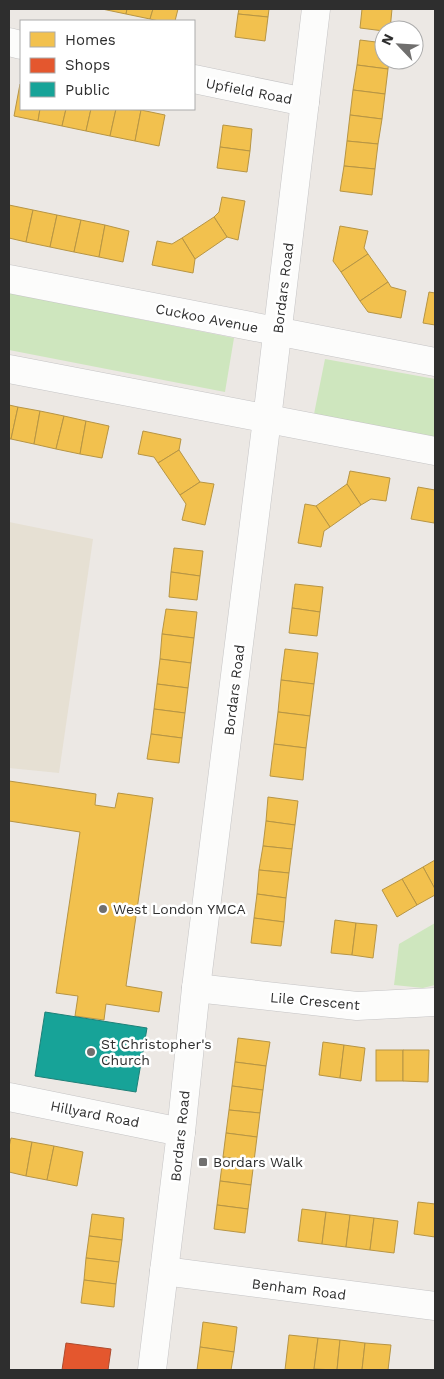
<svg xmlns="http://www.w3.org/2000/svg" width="444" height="1379" font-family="'Work Sans',sans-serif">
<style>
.education{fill:#e6e0d3}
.green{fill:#cee6be}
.homes{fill:#f2c14e;stroke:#b79544}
.shops{fill:#e4572e;stroke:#ad4b2e}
.public{fill:#17a398;stroke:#1e8078}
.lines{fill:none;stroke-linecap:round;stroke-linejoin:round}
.minor-casing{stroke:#c5c4c5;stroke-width:29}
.minor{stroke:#fcfcfb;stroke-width:28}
.poi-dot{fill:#706f6e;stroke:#fff;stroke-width:2}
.labels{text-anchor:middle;stroke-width:5;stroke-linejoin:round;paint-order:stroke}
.street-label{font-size:14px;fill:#2e2e2e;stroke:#fff}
.poi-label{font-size:14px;fill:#2e2e2e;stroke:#fff;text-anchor:start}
</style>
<rect width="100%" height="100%" fill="#ece8e4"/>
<path class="education" d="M 9,522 L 93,539 L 59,773 L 9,768 Z"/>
<g class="green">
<path d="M 9,293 L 234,338 L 225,392 L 9,350 Z"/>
<path d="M 325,359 L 435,379 L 435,437 L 314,414 Z"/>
<path d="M 435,923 L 435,985 L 423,988 L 394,985 L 399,944 Z"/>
</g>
<g class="homes">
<path d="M 102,9 L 127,9 L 126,14 Z"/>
<path d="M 127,9 L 153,9 L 150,19 L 126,14 Z"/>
<path d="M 153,9 L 178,9 L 175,21 L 159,21 L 150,19 Z"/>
<path d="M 239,9 L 269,9 L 268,17 L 238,14 Z"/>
<path d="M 362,9 L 392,9 L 390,30 L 384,30 L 384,31 L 360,28 Z"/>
<path d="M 238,14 L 268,17 L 265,41 L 235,37 Z"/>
<path d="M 360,40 L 384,43 L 384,60 L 389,60 L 388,69 L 357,65 Z"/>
<path d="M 357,65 L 388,69 L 385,94 L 353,90 Z"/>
<path d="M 20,84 L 21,85 L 21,109 L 40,109 L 38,121 L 14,116 Z"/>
<path d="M 353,90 L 385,94 L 382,119 L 350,115 Z"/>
<path d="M 40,109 L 66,109 L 62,126 L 38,121 Z"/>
<path d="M 66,109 L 91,109 L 86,131 L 62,126 Z"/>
<path d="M 91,109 L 116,109 L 110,136 L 86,131 Z"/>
<path d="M 116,109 L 141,110 L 135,141 L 110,136 Z"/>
<path d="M 141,110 L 165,115 L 159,146 L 135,141 Z"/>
<path d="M 350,115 L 382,119 L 378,144 L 347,141 Z"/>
<path d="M 223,125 L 252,129 L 250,151 L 220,147 Z"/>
<path d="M 347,141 L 378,144 L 375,169 L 344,166 Z"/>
<path d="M 220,147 L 250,151 L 247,172 L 217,168 Z"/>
<path d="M 344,166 L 375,169 L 372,195 L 340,191 Z"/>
<path d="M 222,197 L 245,201 L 238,240 L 227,237 L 214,217 L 219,212 Z"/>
<path d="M 9,205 L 33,210 L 26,242 L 9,238 Z"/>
<path d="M 33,210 L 57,215 L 50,247 L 26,242 Z"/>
<path d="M 57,215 L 81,220 L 74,252 L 50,247 Z"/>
<path d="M 214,217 L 227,237 L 195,259 L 182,238 Z"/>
<path d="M 81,220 L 105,225 L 99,257 L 74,252 Z"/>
<path d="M 105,225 L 129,231 L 123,262 L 99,257 Z"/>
<path d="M 340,226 L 368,231 L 364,248 L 368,254 L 341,272 L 333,261 Z"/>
<path d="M 182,238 L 195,259 L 193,273 L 152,265 L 157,241 L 172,244 Z"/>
<path d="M 368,254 L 388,282 L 360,301 L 341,272 Z"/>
<path d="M 388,282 L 391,287 L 406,291 L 401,318 L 368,312 L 360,301 Z"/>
<path d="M 429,292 L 435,293 L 435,325 L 423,323 Z"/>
<path d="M 9,405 L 18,407 L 11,439 L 9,439 Z"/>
<path d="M 18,407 L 40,411 L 34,444 L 11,439 Z"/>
<path d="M 40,411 L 64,416 L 56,449 L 34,444 Z"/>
<path d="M 64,416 L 86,421 L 80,454 L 56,449 Z"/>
<path d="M 86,421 L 109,426 L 102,458 L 80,454 Z"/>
<path d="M 143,431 L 181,439 L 179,450 L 158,463 L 154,457 L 138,454 Z"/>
<path d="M 179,450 L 200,482 L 180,495 L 158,463 Z"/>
<path d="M 350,471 L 390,478 L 386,501 L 371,499 L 361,505 L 347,484 Z"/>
<path d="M 200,482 L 214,484 L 205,525 L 182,520 L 186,504 L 180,495 Z"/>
<path d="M 347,484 L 361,505 L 330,527 L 316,506 Z"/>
<path d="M 418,487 L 435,490 L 435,517 L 434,523 L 411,519 Z"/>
<path d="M 305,504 L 316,506 L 330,527 L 324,531 L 321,547 L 298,543 Z"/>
<path d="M 174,548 L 203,551 L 200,576 L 171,572 Z"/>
<path d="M 171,572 L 200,576 L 197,600 L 169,597 Z"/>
<path d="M 295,584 L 323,587 L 320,612 L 292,608 Z"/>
<path d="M 292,608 L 320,612 L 317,636 L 289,633 Z"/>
<path d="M 166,609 L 197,612 L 194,638 L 162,634 Z"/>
<path d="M 162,634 L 194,638 L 191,663 L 160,659 Z"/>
<path d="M 285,649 L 318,653 L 314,684 L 281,680 Z"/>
<path d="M 160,659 L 191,663 L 188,688 L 157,684 Z"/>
<path d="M 281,680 L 314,684 L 310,716 L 278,712 Z"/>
<path d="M 157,684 L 188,688 L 185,713 L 154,709 Z"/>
<path d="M 154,709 L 185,713 L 182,738 L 151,734 Z"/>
<path d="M 278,712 L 310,716 L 306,748 L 274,744 Z"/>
<path d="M 151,734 L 182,738 L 179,763 L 147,759 Z"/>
<path d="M 274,744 L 306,748 L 303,780 L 270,776 Z"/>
<path d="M 9,781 L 96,794 L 95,805 L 115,808 L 118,793 L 153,798 L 126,986 L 162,992 L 159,1012 L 106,1004 L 104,1020 L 75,1016 L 78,996 L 56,993 L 80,832 L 9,821 Z"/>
<path d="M 268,797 L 298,801 L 295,825 L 266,821 Z"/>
<path d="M 266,821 L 295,825 L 292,849 L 263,846 Z"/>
<path d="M 263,846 L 292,849 L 289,873 L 259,870 Z"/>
<path d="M 435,860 L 435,889 L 423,867 Z"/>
<path d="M 423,867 L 435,889 L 435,895 L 417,905 L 402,879 Z"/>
<path d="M 259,870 L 289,873 L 286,898 L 257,894 Z"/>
<path d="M 402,879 L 417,905 L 397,917 L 382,890 Z"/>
<path d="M 257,894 L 286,898 L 284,922 L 254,918 Z"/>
<path d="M 254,918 L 284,922 L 281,946 L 251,943 Z"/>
<path d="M 335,920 L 356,923 L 352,955 L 331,953 Z"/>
<path d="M 356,923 L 377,925 L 373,958 L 352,955 Z"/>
<path d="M 238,1038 L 270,1042 L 266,1066 L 235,1062 Z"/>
<path d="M 323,1042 L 344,1045 L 340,1078 L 319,1075 Z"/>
<path d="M 344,1045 L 365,1048 L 361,1081 L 340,1078 Z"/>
<rect x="376" y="1050" width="27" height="31"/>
<path d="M 403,1050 L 429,1050 L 428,1082 L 403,1081 Z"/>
<path d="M 235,1062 L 266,1066 L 263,1090 L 232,1086 Z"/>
<path d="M 232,1086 L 263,1090 L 260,1113 L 229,1110 Z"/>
<path d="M 229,1110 L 260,1113 L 257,1137 L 226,1133 Z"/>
<path d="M 226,1133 L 257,1137 L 254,1161 L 223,1157 Z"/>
<path d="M 11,1138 L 32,1142 L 26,1176 L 9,1172 L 9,1147 Z"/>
<path d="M 32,1142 L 54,1146 L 47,1180 L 26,1176 Z"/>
<path d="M 54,1146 L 83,1152 L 77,1186 L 47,1180 Z"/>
<path d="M 223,1157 L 254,1161 L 251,1185 L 220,1181 Z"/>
<path d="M 220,1181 L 251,1185 L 248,1209 L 217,1205 Z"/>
<path d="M 418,1202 L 435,1204 L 435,1237 L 414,1234 Z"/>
<path d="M 217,1205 L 248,1209 L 245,1233 L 214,1229 Z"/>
<path d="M 302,1209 L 326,1212 L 322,1244 L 298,1241 Z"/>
<path d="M 326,1212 L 350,1215 L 346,1247 L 322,1244 Z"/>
<path d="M 92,1214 L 124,1218 L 122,1240 L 89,1236 Z"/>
<path d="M 350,1215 L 374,1218 L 370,1250 L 346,1247 Z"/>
<path d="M 374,1218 L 398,1221 L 394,1253 L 370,1250 Z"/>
<path d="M 89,1236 L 122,1240 L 119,1262 L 86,1258 Z"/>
<path d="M 86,1258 L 119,1262 L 116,1284 L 84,1280 Z"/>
<path d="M 84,1280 L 116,1284 L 114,1307 L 81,1303 Z"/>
<path d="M 203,1322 L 237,1327 L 234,1352 L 200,1347 Z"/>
<path d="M 289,1335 L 318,1338 L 314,1370 L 285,1370 Z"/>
<path d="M 318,1338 L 340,1340 L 337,1370 L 314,1369 Z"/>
<path d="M 340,1340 L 365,1343 L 362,1370 L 337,1370 Z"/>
<path d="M 365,1343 L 391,1345 L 388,1370 L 362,1370 Z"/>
<path d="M 200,1347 L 234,1352 L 231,1370 L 197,1370 Z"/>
</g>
<path class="shops" d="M 66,1343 L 111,1349 L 108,1370 L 62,1370 Z"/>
<path class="public" d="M 45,1012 L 147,1028 L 136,1092 L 35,1076 Z"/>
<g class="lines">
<g class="minor-casing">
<g id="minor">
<path d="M 9,42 L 21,45"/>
<path d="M 194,79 L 305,102"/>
<path d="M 9,279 L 435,362"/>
<path d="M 9,369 L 435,451"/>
<path d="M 196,988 L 357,1006 L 435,1002"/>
<path d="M 9,1097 L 181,1132"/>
<path d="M 164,1271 L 435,1306"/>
<path d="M 152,1370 L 181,1132 L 196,988 L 267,419 L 316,9"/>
</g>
</g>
<use href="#minor" class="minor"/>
</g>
<g class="poi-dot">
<circle cx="103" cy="909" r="5"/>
<circle cx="91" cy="1052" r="5"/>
<rect x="198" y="1157" width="10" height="10" rx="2.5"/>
</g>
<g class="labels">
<g class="street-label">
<text transform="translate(249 91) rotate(11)" y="5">Upfield Road</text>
<text transform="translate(283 288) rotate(-83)" y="5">Bordars Road</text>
<text transform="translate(207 318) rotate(11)" y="5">Cuckoo Avenue</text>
<text transform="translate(234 690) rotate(-83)" y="5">Bordars Road</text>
<text transform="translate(315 1001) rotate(5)" y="5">Lile Crescent</text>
<text transform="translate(95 1114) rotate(11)" y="5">Hillyard Road</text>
<text transform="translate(180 1136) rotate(-84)" y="5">Bordars Road</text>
<text transform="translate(299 1289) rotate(7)" y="5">Benham Road</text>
</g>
<g class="poi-label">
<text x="113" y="914">West London YMCA</text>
<text x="101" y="1049">St Christopher's<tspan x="101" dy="16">Church</tspan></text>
<text x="213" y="1167">Bordars Walk</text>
</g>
</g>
<rect width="444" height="1379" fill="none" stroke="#2e2e2e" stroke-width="20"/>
<rect x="20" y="20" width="175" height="90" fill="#ffffff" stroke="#ababab"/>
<rect x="30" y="32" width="25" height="15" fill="#f2c14e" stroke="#ababab"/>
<text x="65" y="45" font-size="15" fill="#2e2e2e">Homes</text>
<rect x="30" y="58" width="25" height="15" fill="#e4572e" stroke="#ababab"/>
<text x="65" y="70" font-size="15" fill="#2e2e2e">Shops</text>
<rect x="30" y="82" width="25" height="15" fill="#17a398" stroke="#ababab"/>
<text x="65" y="95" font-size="15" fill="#2e2e2e">Public</text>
<g transform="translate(399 45) rotate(295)"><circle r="24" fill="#ffffff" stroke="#ababab"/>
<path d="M0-4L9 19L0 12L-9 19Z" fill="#706f6e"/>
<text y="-8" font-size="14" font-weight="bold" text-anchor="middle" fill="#2e2e2e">N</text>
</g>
</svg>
